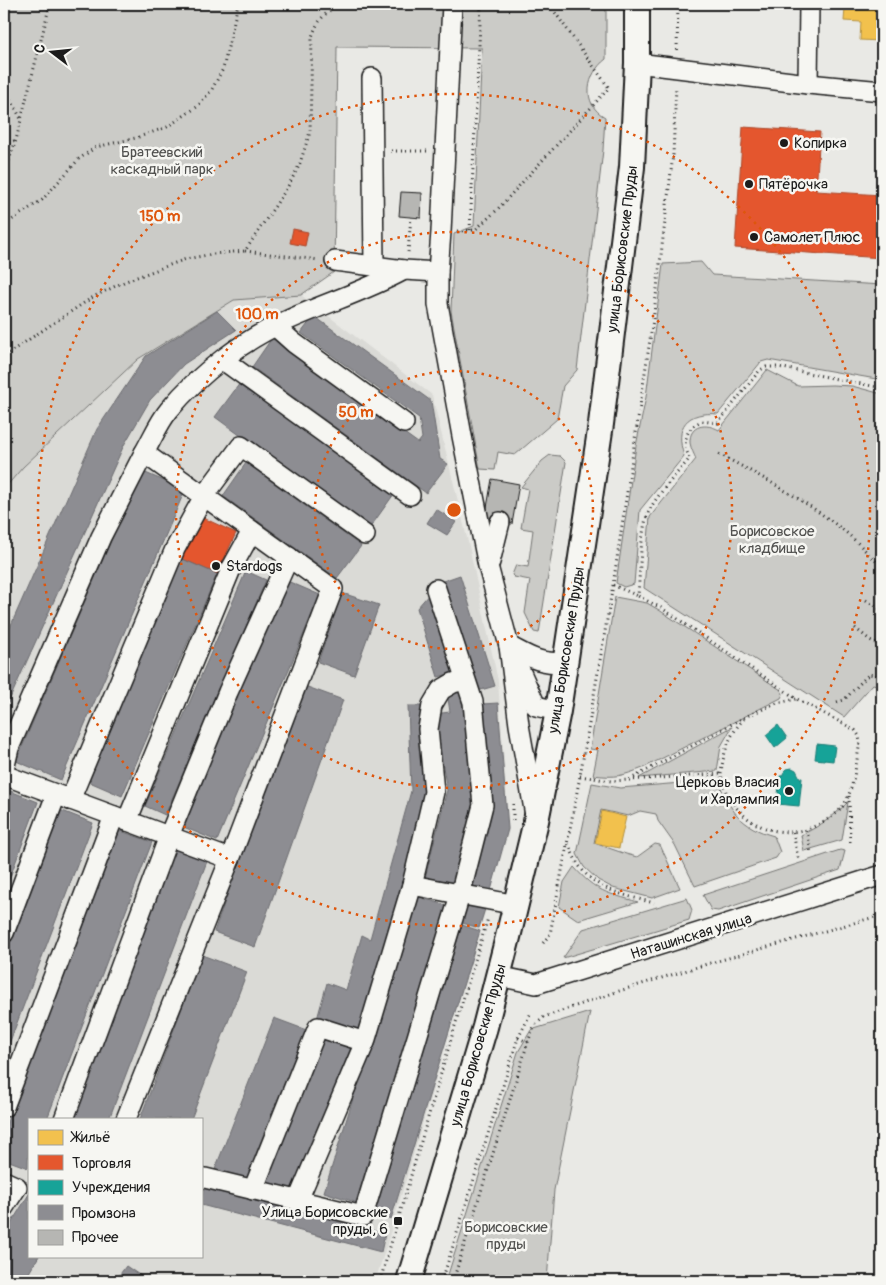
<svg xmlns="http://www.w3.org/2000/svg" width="886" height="1285" font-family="Pangolin,sans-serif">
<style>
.built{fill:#dadad6;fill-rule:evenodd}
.green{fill:#cbcbc7;stroke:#747472}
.homes{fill:#f2c14e;stroke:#b2903f}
.shops{fill:#e4572e;stroke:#a84529}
.public{fill:#17a398;stroke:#187a73}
.industry{fill:#8d8d92;stroke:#6b6b6f}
.building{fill:#b6b6b3;stroke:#1c1c1c}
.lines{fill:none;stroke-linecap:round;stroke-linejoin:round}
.minor-casing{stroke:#1c1c1c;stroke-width:22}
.major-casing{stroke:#1c1c1c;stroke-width:28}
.path{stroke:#1c1c1c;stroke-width:3;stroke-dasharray:1 4;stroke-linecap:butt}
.minor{stroke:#f6f6f2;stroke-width:19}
.major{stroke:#f6f6f2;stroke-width:24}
.ring{fill:none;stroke:#de560d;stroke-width:2.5;stroke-dasharray:2.5 5}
.poi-dot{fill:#1c1c1c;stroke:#f6f6f2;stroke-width:2}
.labels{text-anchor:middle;stroke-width:5;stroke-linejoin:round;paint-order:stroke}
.poi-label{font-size:15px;fill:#1c1c1c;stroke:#f6f6f2;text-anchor:start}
.park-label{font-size:15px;fill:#51514f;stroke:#f6f6f2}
.street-label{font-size:15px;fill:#1c1c1c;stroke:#f6f6f2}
.centre{fill:#de560d;stroke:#f6f6f2;stroke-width:2.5}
.ring-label{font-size:15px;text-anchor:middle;font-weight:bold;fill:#de560d;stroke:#f6f6f2;stroke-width:5;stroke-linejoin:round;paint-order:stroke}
</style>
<rect width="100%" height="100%" fill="#e9e9e5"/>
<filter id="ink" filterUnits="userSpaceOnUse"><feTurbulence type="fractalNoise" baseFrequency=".02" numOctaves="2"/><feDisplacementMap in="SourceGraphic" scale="10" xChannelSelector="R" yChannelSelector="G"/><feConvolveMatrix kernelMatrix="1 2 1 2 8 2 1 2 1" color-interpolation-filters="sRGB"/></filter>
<g filter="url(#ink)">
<path class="built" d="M 301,295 L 432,395 L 469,546 L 498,681 L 509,830 L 384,1254 L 375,1281 L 4,1281 L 4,489 L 23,467 L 138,359 L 234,300 ZM 29,1119 L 201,1119 L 201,1256 L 29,1256 Z"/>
<g class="green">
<path d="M 4,4 L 606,4 L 606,59 C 586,74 581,104 605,117 L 603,150 L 577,370 L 563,386 L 557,419 L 515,455 L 498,452 L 495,470 L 480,469 L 451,311 L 454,234 L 474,226 L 482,48 L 337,47 L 334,272 L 301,295 L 234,300 L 138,359 L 23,467 L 4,489 Z"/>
<path d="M 701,262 L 712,275 L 882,285 L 882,380 L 768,360 L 761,362 L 718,414 C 687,411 674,426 684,456 L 640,510 L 634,584 L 624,587 L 616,583 L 636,446 L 646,397 L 663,264 Z"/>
<path d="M 767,370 L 798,386 L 832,385 L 852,386 L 882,394 L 882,687 L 873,684 L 844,717 L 644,588 L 650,517 L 696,459 C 694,454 691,449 690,443 C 689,424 707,423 719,430 Z"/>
<path d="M 550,455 L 560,456 L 566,462 L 539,633 L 534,632 L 525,613 L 530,580 L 514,577 L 512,575 L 516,565 L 528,567 L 533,530 L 521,528 L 528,489 L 521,487 L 542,461 Z"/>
<path d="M 615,597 L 647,603 L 659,610 L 781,690 L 783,694 L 781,698 L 643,768 C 622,776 616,778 593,775 L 598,750 L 590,749 Z"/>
<path d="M 732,727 L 721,746 L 717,771 L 639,778 Z"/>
<path d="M 718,780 C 730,811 741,827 774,836 L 780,852 L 776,858 L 695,886 L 675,845 L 658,821 L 656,814 L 640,811 L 628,816 L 601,810 L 594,843 L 626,854 L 637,857 L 655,844 L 660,845 L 680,888 L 652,898 L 613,888 L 598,880 L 584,867 L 577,854 L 592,783 L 620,788 Z"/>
<path d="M 848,802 L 842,840 L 804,851 L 801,835 C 820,826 833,817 848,802 Z"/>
<path d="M 840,850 L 845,851 L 840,870 L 718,911 L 711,910 L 703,895 Z"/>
<path d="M 574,867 C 596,892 607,893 638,902 L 578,920 L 559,907 L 564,882 Z"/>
<path d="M 687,898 L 692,910 L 689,920 L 563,958 L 583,929 Z"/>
<path d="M 590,1012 L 554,1190 L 547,1281 L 446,1281 L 518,1052 L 531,1030 Z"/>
</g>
<g class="homes">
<path d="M 851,4 L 882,4 L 882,59 L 879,58 L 881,41 L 860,40 L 861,22 L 844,21 L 845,8 L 851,8 Z"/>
<path d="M 602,811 L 626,817 L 619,848 L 595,843 Z"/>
</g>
<g class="shops">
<path d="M 743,127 L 820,132 L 816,191 L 882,195 L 882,258 L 735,248 Z"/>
<path d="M 293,229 L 308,232 L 305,246 L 290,243 Z"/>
<path d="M 199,516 L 236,533 L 217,574 L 180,558 Z"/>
</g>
<g class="public">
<path d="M 778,725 L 787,738 L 775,748 L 766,735 Z"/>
<path d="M 817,744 L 835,746 L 833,761 L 815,759 Z"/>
<path d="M 792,768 L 796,770 L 800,778 L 802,778 L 799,806 L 777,804 L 780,776 L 782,776 L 784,772 L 787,769 Z"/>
</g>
<g class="industry">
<path d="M 217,311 L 236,330 L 184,364 L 150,400 L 124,445 L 4,712 L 4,641 L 97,429 L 146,356 Z"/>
<path d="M 314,316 L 431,401 L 440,459 L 448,464 L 426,493 L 252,367 L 272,338 L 418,443 L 422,438 L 419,418 L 301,333 Z"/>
<path d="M 240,383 L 394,494 L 369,529 L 215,417 Z"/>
<path d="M 246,463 L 361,546 L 337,578 L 223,496 Z"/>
<path d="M 141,471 L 185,490 L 61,780 L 16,761 Z"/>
<path d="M 436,509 L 456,522 L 447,535 L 427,523 Z"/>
<path d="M 180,558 L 217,574 L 122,796 L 85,780 Z"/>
<path d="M 246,571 L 266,580 L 165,815 L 145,806 Z"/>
<path d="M 460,575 L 495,686 L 474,692 L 440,582 Z"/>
<path d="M 285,580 L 320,595 L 217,841 L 181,826 Z"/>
<path d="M 342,593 L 379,605 L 354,675 L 318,662 Z"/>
<path d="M 430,593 L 456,672 L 438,677 L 417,608 Z"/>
<path d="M 302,685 L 343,700 L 255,947 L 214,932 Z"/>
<path d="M 460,690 L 479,802 L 457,886 L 425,878 L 447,790 L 434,714 L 450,712 L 447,692 Z"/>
<path d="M 498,703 L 508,829 L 490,894 L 467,886 L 482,704 Z"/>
<path d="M 408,706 L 422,706 L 426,784 L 422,829 L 360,1031 L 317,1019 L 327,983 L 346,990 L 362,935 L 370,939 L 411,791 Z"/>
<path d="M 5,789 L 38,802 L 4,893 L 4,792 Z"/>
<path d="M 60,810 L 93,823 L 4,1057 L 4,956 Z"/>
<path d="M 118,830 L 152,842 L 47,1119 L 29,1119 L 28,1168 L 4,1159 L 4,1130 Z"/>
<path d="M 175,843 L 209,856 L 109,1119 L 70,1119 Z"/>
<path d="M 416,896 L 449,906 L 358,1203 L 324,1192 Z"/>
<path d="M 462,902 L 485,909 L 479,928 L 456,921 Z"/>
<path d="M 462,925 L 480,931 L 391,1219 L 374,1213 Z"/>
<path d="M 202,955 L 247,972 L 191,1119 L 140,1119 Z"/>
<path d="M 274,1018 L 309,1031 L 249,1185 L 214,1172 Z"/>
<path d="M 321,1036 L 351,1047 L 294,1193 L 264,1182 Z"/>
<path d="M 204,1186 L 385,1234 L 381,1252 L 201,1205 Z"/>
<path d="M 29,1194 L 29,1256 L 39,1256 L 24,1281 L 4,1281 L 4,1235 Z"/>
<path d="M 126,1266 L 148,1281 L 115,1281 Z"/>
</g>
<g class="building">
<path d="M 401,192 L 422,193 L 421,218 L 399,216 Z"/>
<path d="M 492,479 L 519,484 L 512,524 L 485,519 Z"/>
</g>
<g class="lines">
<g class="minor-casing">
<g id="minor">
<path d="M 452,4 L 441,232 L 438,272 L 438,304 L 462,436 L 488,566 L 509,646 L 519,725 L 535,815"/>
<path d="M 637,63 L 808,84 L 882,91"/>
<path d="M 372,78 L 374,266"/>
<path d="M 808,84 L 809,4"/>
<path d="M 335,261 L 404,270 L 438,272"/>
<path d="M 275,326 L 294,343 L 404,423"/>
<path d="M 223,360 L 410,495"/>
<path d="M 490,562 L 500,522"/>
<path d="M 509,646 C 532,658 538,663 565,663"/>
<path d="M 518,666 L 536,706 L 558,711"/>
<path d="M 4,770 L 9,748 L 101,537 L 144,453"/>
<path d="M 4,775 L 230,859 L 333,589 L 144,453 C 152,439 159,422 169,410 C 199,374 243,340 286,321 C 325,303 366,291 404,270"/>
<path d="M 70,800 L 175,549 L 204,496 L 241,446 L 365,535"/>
<path d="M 127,821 L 231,569 L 252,531"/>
<path d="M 412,885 L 516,905"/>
<path d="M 4,933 L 56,795"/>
<path d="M 498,976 L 536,984 L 882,875"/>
<path d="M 4,1107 L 114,816"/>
<path d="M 64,1119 L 169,836 L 228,692 L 289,557"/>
<path d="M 126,1119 L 230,859"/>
<path d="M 205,1178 L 363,1216 L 460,895 L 483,805 L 473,702 L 436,589"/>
<path d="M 4,1181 L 17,1187 L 4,1207"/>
<path d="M 253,1190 L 318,1027 L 365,1042"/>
<path d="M 298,1200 L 365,1042 L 412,885 L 434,792 L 428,729 L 432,705 L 441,690 L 453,683 L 465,680"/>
</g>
</g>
<g class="major-casing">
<path id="major" d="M 409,1281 L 485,1027 L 508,937 L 536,821 L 558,711 L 601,424 L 632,167 L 637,63 L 637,4"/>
</g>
<g class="path">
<path d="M 677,50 L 678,4"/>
<path d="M 4,86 L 21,119"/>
<path d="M 4,145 L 16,140"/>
<path d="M 391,151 L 427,151"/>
<path d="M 4,175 L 16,140 L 50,4"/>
<path d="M 4,225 L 42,200 L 79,159 L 96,147 L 136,138 L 167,127 L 197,107 L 211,91 L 223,69 L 238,4"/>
<path d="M 470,230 L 481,4"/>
<path d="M 457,231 L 475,230 L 496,211 L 609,88 L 549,4"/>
<path d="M 245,251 L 319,260"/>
<path d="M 408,252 L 411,217"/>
<path d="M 4,356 L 93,297 L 126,281 L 186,259 L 213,254 L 245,251 L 287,188 L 299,166 L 310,132 L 312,37 C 318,19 324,15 338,4"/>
<path d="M 719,454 C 762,477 805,500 843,530 C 857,541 869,555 882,567"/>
<path d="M 613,585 L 638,596"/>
<path d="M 866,600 L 882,610"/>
<path d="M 855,628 L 870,640 L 882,646"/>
<path d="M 837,702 L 844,700 L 869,674 L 882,677"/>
<path d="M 721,774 C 723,754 729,734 744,719"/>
<path d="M 580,776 L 611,781 L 629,780 L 747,716 L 777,703 L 797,699"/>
<path d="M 629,780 L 721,774 C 730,824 784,848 826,820 C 832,817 839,812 843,806 C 854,791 856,761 860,743 L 859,736 L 855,730 L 797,699 L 663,609 L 638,596 C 640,574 640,530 649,511 C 658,493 677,474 690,458 C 681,443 686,427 702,421 L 718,423 L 760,370 L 766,367 L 778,367 L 882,388"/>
<path d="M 849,796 L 850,843"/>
<path d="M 513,804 L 513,822"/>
<path d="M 807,830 L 811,853"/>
<path d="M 793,832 L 798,858"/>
<path d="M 568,844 C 572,851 575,861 581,868 C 597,891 629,896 654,903"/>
<path d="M 543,943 L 550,934 L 580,776 L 613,585 L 654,313 L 673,155 L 676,86"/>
<path d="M 518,1038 L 528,1042"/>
<path d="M 380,1281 L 457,1019 L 488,918"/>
<path d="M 442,1281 L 518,1038 L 532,1011"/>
<path d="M 453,1281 L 528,1042 L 534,1026 L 544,1017 L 616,992 L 707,964 L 882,915"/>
</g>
<use href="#minor" class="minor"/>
<use href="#major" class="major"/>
</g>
</g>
<g class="ring">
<circle cx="454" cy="510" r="139"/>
<circle cx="454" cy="510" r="278"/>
<circle cx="454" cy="510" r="416"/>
</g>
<g class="poi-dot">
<circle cx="784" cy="143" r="5"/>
<circle cx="749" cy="184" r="5"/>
<circle cx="754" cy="237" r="5"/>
<circle cx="216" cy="566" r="5"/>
<circle cx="789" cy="791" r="5"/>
<rect x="393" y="1216" width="10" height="10" rx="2.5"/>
</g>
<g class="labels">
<g class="poi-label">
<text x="794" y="148">Копирка</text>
<text x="759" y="189">Пятёрочка</text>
<text x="764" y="242">Самолет Плюс</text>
<text x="226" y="571">Stardogs</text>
<text x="779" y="787" text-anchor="end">Церковь Власия<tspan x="779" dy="17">и Харлампия</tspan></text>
<text x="388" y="1217" text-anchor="end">Улица Борисовские<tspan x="388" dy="17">пруды, 6</tspan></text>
</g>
<g class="park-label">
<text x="162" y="157">Братеевский<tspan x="162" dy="17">каскадный парк</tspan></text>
<text x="772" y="536">Борисовское<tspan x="772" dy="17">кладбище</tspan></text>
<text x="506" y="1232">Борисовские<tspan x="506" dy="17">пруды</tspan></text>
</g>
<g class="street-label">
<text transform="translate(622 249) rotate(-83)" y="5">улица Борисовские Пруды</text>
<text transform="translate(566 650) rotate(-81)" y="5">улица Борисовские Пруды</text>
<text transform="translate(691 936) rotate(-17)" y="5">Наташинская улица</text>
<text transform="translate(478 1045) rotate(-74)" y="5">улица Борисовские Пруды</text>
</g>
</g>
<circle cx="454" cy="510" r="8" class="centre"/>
<g class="ring-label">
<text x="160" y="221">150 m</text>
<text x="257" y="319">100 m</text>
<text x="356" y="417">50 m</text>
</g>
<rect width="886" height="1285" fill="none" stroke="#f6f6f2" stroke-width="20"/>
<rect x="10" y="10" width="866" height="1265" fill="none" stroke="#1c1c1c" stroke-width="2" filter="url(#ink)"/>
<rect x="28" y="1118" width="175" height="140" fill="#f6f6f2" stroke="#9f9f9c"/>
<rect x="38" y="1130" width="25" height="15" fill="#f2c14e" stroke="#9f9f9c"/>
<text x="72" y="1142" font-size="15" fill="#1c1c1c">Жильё</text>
<rect x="38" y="1155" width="25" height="15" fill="#e4572e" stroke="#9f9f9c"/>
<text x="72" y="1168" font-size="15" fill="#1c1c1c">Торговля</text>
<rect x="38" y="1180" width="25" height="15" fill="#17a398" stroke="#9f9f9c"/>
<text x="72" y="1192" font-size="15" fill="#1c1c1c">Учреждения</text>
<rect x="38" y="1205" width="25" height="15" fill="#8d8d92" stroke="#9f9f9c"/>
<text x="72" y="1218" font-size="15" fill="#1c1c1c">Промзона</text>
<rect x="38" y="1230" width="25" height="15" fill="#b6b6b3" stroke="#9f9f9c"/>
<text x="72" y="1242" font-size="15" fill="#1c1c1c">Прочее</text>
<g transform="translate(52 52) rotate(286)" stroke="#f6f6f2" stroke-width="4" paint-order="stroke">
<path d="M0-4L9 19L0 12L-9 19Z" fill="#1c1c1c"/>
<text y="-8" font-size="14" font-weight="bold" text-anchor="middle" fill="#1c1c1c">С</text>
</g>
</svg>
